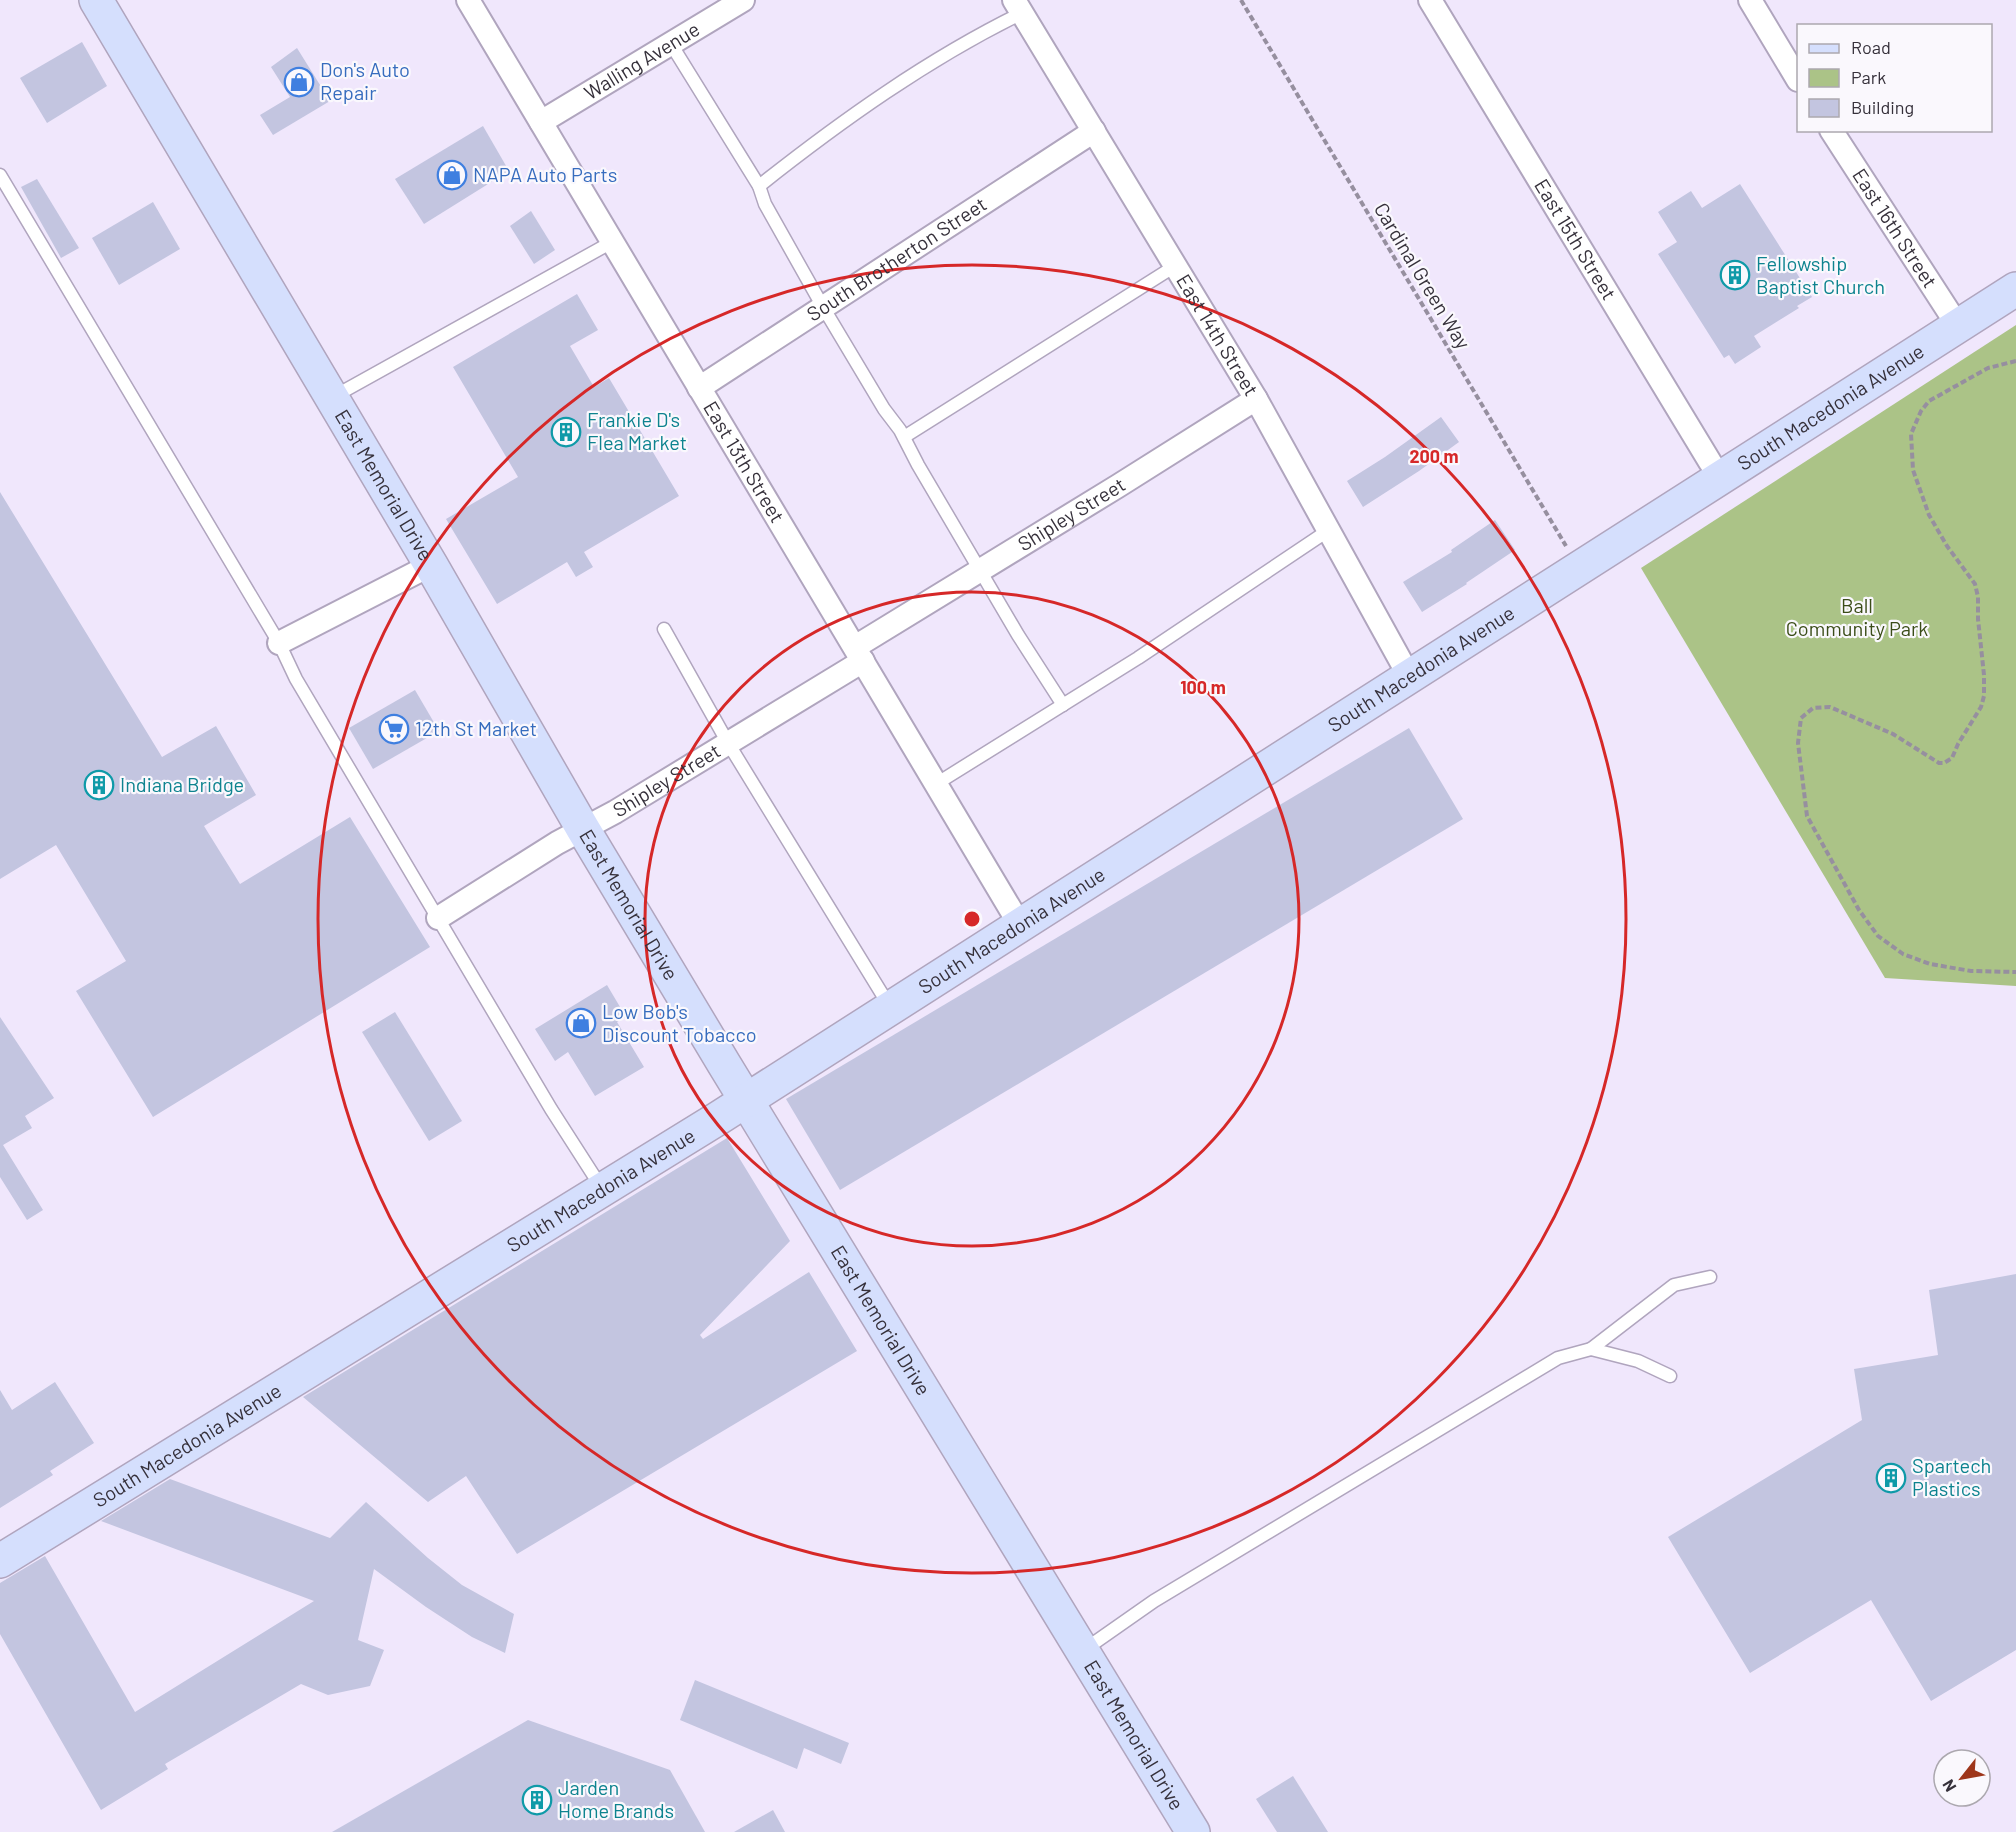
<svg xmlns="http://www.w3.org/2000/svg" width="2016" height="1832" font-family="Barlow,sans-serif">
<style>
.green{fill:#abc387}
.building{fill:#c3c5e0}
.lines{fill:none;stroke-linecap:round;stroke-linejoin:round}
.lane-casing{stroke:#b0a5be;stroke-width:15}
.street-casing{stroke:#b0a5be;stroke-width:26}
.secondary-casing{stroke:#b0a5be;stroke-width:36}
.path{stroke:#968f9f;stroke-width:4;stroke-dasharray:6 3;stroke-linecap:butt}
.lane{stroke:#fff;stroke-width:12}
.street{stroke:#fff;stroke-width:22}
.secondary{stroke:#d5dffd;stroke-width:33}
.ring{fill:none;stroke:#d62828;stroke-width:3}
.labels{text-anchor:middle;stroke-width:4.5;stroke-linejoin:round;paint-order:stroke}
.street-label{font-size:20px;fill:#36313b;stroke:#faf8fd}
.shop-label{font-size:20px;fill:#366cbe;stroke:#faf8fd;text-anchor:start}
.culture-label{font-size:20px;fill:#0d838f;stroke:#faf8fd;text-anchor:start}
.park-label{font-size:20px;fill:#3b4d18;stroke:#faf8fd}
.centre{fill:#d62828;stroke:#faf8fd;stroke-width:3}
.ring-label{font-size:18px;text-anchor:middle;font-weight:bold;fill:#d62828;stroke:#faf8fd;stroke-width:4.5;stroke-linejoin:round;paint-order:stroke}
</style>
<rect width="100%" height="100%" fill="#f0e7fc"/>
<path class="green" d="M 2016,325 L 2016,986 L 1885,978 L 1641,568 Z"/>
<g class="building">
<path d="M 82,42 L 107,86 L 47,123 L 20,78 Z"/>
<path d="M 297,48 L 330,101 L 273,135 L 260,115 L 290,97 L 271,67 Z"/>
<path d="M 483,126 L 509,171 L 424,224 L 395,179 Z"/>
<path d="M 37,179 L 79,248 L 61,258 L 21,187 Z"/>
<path d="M 1740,184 L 1812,297 L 1797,306 L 1799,308 L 1754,336 L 1761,347 L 1735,364 L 1729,355 L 1724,358 L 1658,254 L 1677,242 L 1658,212 L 1691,191 L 1702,208 Z"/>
<path d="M 153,202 L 180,249 L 119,285 L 92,238 Z"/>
<path d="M 531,211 L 555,250 L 534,264 L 510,226 Z"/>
<path d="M 577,294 L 598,330 L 570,346 L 594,387 L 609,378 L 679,496 L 584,552 L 593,567 L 576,577 L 567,562 L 497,604 L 446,519 L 518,477 L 453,367 Z"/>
<path d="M 1441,417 L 1459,442 L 1419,471 L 1363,507 L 1347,481 L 1385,457 Z"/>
<path d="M 0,492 L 162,757 L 216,726 L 256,795 L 204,826 L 240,884 L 350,817 L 430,947 L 153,1117 L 76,991 L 126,961 L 56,845 L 0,879 Z"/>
<path d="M 1495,520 L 1515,550 L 1466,583 L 1467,584 L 1422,612 L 1403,582 L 1452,552 L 1451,550 Z"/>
<path d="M 415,690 L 439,731 L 373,769 L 349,728 Z"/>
<path d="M 1409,728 L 1463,819 L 840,1190 L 786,1099 Z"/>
<path d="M 607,985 L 626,1017 L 617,1022 L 644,1067 L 595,1096 L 568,1052 L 555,1061 L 535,1029 Z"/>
<path d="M 395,1012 L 462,1121 L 429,1141 L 362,1032 Z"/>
<path d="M 0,1017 L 54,1098 L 25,1116 L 32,1128 L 3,1145 L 43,1210 L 27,1220 L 0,1177 Z"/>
<path d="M 727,1138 L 790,1241 L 700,1335 L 703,1339 L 809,1272 L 857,1351 L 517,1554 L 466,1476 L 428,1502 L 303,1397 Z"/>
<path d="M 2016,1274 L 2016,1650 L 1931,1701 L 1871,1600 L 1750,1673 L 1668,1537 L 1862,1420 L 1854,1369 L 1938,1355 L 1929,1290 Z"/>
<path d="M 55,1382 L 94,1443 L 50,1471 L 53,1475 L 0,1508 L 0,1390 L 12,1410 Z"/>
<path d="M 170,1479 L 330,1538 L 366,1502 L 428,1558 L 462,1585 L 514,1614 L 505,1653 L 472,1637 L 426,1607 L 374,1569 L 358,1640 L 384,1650 L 370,1686 L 328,1695 L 301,1684 L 165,1764 L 168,1769 L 101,1810 L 0,1634 L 0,1583 L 45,1556 L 135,1712 L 314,1601 L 101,1521 Z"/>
<path d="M 695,1680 L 849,1743 L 841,1764 L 804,1748 L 797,1769 L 680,1720 Z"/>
<path d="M 528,1720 L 670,1770 L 705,1832 L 332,1832 Z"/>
<path d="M 1293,1776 L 1328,1832 L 1277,1832 L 1256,1799 Z"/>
<path d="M 773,1810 L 785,1832 L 734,1832 Z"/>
</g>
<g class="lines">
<g class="lane-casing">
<g id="lane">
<path d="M 671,44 L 759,186 L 765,204 L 823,307 L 884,409 L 900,430 L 918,465 L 1018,635 L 1063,705"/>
<path d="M 0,175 L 279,643 L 296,679 L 551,1109 L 603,1190"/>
<path d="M 759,186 C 841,121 928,59 1022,13"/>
<path d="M 333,397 L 612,242"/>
<path d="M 904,437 L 1175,266"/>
<path d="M 664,629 L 728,743 L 890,1007"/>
<path d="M 936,784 L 1138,658 L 1329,530"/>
<path d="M 1591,1349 L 1674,1285 L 1710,1277"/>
<path d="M 1084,1650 L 1154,1601 L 1558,1358 L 1591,1349 L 1638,1361 L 1670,1376"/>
</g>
</g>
<g class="street-casing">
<g id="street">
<path id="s1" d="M 468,0 L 1020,925"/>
<path id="s2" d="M 1014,0 L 1256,399 L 1409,676"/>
<path id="s3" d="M 1430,0 L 1710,462 L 1721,478"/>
<path d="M 1750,0 L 1798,80"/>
<path id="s4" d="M 541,122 L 743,0"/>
<path id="s5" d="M 1831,130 L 1958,326"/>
<path id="s6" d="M 699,388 L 1094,131"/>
<path d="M 279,643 L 431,565"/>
<path id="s7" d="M 855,647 L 1118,486 L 1256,399"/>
<path id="s8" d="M 438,918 L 557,843 L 615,812 L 863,661"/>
</g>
</g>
<g class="secondary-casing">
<g id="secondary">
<path id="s9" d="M 96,0 L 431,565 L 583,829 L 724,1064 L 1193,1832"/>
<path id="s10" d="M 0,1561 L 717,1119 L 2016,289"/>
</g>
</g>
<g class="path">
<path d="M 1241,0 L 1566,546"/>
<path d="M 2016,361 L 1988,368 L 1929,401 L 1921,411 L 1911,434 L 1913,470 L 1929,515 L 1947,546 L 1975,584 L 1978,597 L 1978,619 L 1984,675 L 1984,696 L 1981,707 L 1958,744 L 1952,758 L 1944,763 L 1939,763 L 1893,734 L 1830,707 L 1813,708 L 1801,718 L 1798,743 L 1807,816 L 1859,910 L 1878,936 L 1903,954 L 1930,964 L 1971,971 L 2016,972"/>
</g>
<use href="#lane" class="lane"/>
<use href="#street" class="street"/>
<use href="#secondary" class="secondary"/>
</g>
<g class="ring">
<circle cx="972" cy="919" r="327"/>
<circle cx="972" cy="919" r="654"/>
</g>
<defs>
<g id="shop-ring" transform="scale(1.5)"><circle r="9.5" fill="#faf8fd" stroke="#3f7fe0" stroke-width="1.5"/><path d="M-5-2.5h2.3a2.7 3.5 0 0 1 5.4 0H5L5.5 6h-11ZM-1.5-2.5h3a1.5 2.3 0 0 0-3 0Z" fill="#3f7fe0"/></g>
<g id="building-ring" transform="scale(1.5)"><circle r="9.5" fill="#faf8fd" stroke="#0f9aa8" stroke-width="1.5"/><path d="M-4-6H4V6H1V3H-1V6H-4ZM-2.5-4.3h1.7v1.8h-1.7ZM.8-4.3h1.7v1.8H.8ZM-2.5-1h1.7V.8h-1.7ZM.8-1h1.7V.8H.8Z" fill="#0f9aa8"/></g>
<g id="supermarket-ring" transform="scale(1.5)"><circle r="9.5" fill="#faf8fd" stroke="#3f7fe0" stroke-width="1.5"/><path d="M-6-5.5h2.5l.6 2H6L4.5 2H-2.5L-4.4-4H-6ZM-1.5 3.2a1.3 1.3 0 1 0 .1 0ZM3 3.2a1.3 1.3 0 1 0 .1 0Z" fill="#3f7fe0"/></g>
</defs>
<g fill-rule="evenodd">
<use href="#shop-ring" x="299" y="82"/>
<use href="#shop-ring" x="452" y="175"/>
<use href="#building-ring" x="1735" y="275"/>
<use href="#building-ring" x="566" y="432"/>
<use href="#supermarket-ring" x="394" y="729"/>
<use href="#building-ring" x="99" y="785"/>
<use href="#shop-ring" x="581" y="1023"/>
<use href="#building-ring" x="1891" y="1478"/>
<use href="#building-ring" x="537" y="1800"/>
</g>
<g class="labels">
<g class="street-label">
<text dy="7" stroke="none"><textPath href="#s4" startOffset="118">Walling Avenue</textPath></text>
<text dy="7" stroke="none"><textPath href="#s5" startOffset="117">East 16th Street</textPath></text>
<text dy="7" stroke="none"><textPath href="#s3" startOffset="280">East 15th Street</textPath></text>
<text dy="7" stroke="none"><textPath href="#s6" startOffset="236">South Brotherton Street</textPath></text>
<text transform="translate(1422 276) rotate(59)" y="7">Cardinal Green Way</text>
<text dy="7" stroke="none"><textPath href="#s2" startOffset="392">East 14th Street</textPath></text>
<text dy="7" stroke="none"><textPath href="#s10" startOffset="2164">South Macedonia Avenue</textPath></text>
<text dy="7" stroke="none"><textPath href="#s1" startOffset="538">East 13th Street</textPath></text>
<text dy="7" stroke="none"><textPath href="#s9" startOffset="564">East Memorial Drive</textPath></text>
<text dy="7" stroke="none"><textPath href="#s7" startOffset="254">Shipley Street</textPath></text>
<text dy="7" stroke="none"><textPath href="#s10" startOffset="1678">South Macedonia Avenue</textPath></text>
<text dy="7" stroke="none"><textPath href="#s8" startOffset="267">Shipley Street</textPath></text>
<text dy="7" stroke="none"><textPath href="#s9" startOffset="1050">East Memorial Drive</textPath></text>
<text dy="7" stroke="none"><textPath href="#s10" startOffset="1192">South Macedonia Avenue</textPath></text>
<text dy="7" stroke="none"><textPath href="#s10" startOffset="706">South Macedonia Avenue</textPath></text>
<text dy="7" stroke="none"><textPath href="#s9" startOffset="1536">East Memorial Drive</textPath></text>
<text dy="7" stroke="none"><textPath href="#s10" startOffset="220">South Macedonia Avenue</textPath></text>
<text dy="7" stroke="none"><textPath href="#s9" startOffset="2022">East Memorial Drive</textPath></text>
</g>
<g class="shop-label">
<text x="320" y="77">Don's Auto<tspan x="320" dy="23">Repair</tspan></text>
<text x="473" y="182">NAPA Auto Parts</text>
<text x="415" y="736">12th St Market</text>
<text x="602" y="1019">Low Bob's<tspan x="602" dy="23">Discount Tobacco</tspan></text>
</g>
<g class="culture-label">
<text x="1756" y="271">Fellowship<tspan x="1756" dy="23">Baptist Church</tspan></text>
<text x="587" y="427">Frankie D's<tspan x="587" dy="23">Flea Market</tspan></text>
<text x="120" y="792">Indiana Bridge</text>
<text x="1912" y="1473">Spartech<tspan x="1912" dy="23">Plastics</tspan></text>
<text x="558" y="1795">Jarden<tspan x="558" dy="23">Home Brands</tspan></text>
</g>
<g class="park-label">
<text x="1857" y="613">Ball<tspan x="1857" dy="23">Community Park</tspan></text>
</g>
</g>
<circle cx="972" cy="919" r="9" class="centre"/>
<g class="ring-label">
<text x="1434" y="463">200 m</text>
<text x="1203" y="694">100 m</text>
</g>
<rect x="1797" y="24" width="195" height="108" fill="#faf8fd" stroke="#aca8af" stroke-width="1.5"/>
<rect x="1809" y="44" width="30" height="9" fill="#d5dffd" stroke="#aca8af" stroke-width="1.5"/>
<text x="1851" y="54" font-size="18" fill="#36313b">Road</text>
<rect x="1809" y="69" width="30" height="18" fill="#abc387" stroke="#aca8af" stroke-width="1.5"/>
<text x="1851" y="84" font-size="18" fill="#36313b">Park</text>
<rect x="1809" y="99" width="30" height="18" fill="#c3c5e0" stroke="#aca8af" stroke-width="1.5"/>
<text x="1851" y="114" font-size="18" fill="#36313b">Building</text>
<g transform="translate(1962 1778) rotate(239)"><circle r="28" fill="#faf8fd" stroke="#aca8af" stroke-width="1.5"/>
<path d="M0-4.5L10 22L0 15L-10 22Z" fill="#9e361b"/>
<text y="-9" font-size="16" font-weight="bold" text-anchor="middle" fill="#36313b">N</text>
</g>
</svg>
